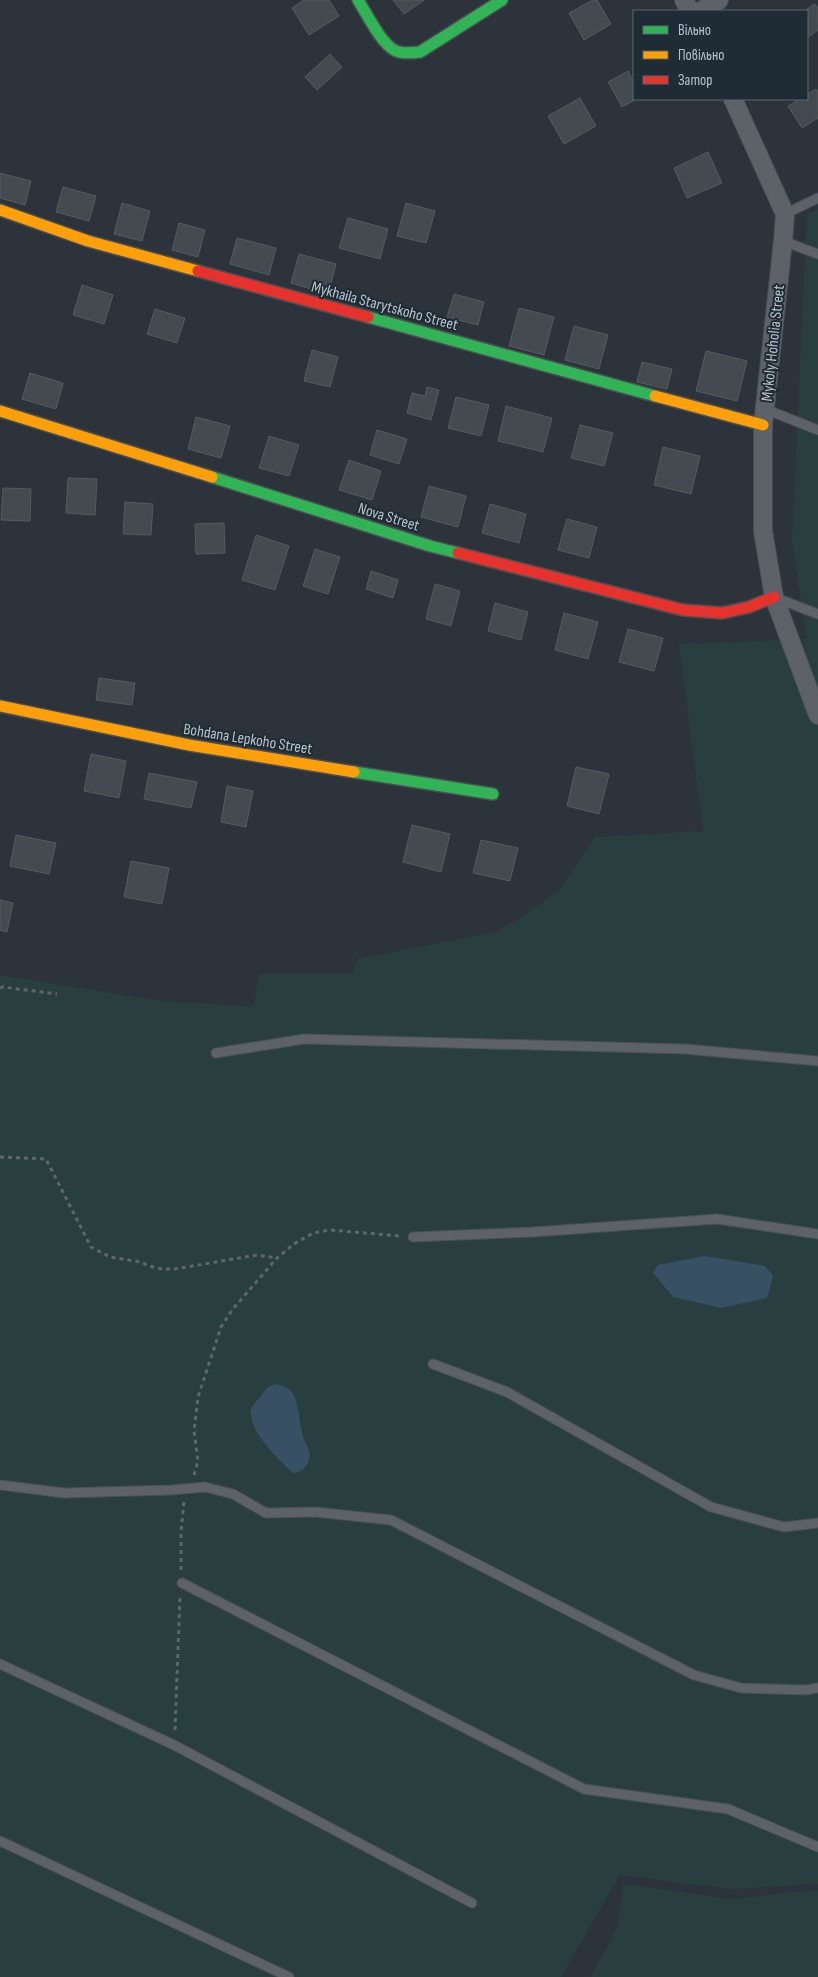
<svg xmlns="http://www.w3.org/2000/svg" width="818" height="1977" font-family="'Sofia Sans Condensed',sans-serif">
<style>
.green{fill:#293f3f}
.water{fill:#385063}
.building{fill:#444b50;stroke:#545b61}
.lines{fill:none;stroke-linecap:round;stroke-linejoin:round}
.lane-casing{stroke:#4a4f54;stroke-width:11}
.street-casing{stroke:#4a4f54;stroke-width:20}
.fast-casing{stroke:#4a4f54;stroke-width:14}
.slow-casing{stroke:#4a4f54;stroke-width:14}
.jam-casing{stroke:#4a4f54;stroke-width:14}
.path{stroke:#5f666b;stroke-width:3;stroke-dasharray:4 4;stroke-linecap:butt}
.lane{stroke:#5c6268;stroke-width:9}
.street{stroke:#5c6268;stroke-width:18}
.fast{stroke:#30b455;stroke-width:11}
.slow{stroke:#ff9f0a;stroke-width:11}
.jam{stroke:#e5322d;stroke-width:11}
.labels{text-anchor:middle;stroke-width:4;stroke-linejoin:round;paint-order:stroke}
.street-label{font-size:16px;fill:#b6c1ca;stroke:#1f2b35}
</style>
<rect width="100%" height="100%" fill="#2c333a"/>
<g class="green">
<path d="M 818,209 L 818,1884 L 731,1889 L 620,1875 L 561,1977 L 0,1977 L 0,975 L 154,1000 L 253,1007 L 259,974 L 353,974 L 357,959 L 495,932 L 520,918 L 560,890 L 595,837 L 703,831 L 679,644 L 807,639 L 792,542 L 807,215 Z"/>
<path d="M 623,1884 L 729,1899 L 818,1890 L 818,1977 L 591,1977 L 618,1925 Z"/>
</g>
<g class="water">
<path d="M 705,1256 L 765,1266 L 773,1276 L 767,1298 L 721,1308 L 673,1297 L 653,1273 L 658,1265 Z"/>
<path d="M 277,1384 C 283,1386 290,1388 293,1394 C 299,1406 299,1420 302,1432 C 303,1439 307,1444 309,1451 C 312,1461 304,1472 294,1473 C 281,1464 246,1427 251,1410 C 252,1405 257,1401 260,1397 C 266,1389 266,1386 277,1384 Z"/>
</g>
<g class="building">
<path d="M 304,0 L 329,0 L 339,16 L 309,35 L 292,8 Z"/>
<path d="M 393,0 L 424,0 L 404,14 Z"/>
<path d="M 593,0 L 597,0 L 611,24 L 584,40 L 569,13 Z"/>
<path d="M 815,4 L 818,8 L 818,30 L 807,38 L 807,11 L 804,11 Z"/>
<path d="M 330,54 L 342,67 L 317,90 L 305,77 Z"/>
<path d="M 628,71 L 634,83 L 634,99 L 637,99 L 622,107 L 608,82 Z"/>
<path d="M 816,89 L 818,92 L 818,118 L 802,128 L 788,106 L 800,99 L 807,99 L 807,94 Z"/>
<path d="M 580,98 L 596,126 L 564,144 L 548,116 Z"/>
<path d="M 708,152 L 722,183 L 687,198 L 674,168 Z"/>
<path d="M 0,173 L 31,181 L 25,205 L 0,198 Z"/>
<path d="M 63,187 L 96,196 L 89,221 L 56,212 Z"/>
<path d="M 122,203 L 150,211 L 142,241 L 114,234 Z"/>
<path d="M 406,203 L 435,211 L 426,243 L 397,236 Z"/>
<path d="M 348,218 L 388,229 L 380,259 L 339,248 Z"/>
<path d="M 179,223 L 205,230 L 198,257 L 172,250 Z"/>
<path d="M 237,238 L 276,248 L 269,275 L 230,264 Z"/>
<path d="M 299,254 L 336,264 L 328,294 L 291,283 Z"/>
<path d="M 82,285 L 113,295 L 104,324 L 73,315 Z"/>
<path d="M 454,294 L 484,302 L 478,325 L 447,317 Z"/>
<path d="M 519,308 L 554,317 L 544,355 L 509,346 Z"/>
<path d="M 155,309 L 185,318 L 177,343 L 147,334 Z"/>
<path d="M 574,326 L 608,335 L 599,369 L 565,360 Z"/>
<path d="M 312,350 L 338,357 L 330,387 L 304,381 Z"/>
<path d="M 706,351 L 747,361 L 737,401 L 696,391 Z"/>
<path d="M 642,362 L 672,369 L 667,389 L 637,382 Z"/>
<path d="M 30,373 L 63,383 L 56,409 L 22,399 Z"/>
<path d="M 427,387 L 439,390 L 431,420 L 407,413 L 412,393 L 425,396 Z"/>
<path d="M 456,397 L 489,405 L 481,436 L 448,428 Z"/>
<path d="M 506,406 L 552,418 L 543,452 L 498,441 Z"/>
<path d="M 196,417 L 230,426 L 221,458 L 188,449 Z"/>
<path d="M 580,425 L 613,433 L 604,466 L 571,458 Z"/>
<path d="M 377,430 L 407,439 L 399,464 L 370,455 Z"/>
<path d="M 269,436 L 299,445 L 289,476 L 259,468 Z"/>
<path d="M 663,447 L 700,456 L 691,494 L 654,485 Z"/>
<path d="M 349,460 L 381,471 L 372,500 L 339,490 Z"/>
<path d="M 68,478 L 97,479 L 95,515 L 66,513 Z"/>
<path d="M 429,486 L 466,496 L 458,527 L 421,517 Z"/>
<path d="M 3,488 L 31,489 L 30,521 L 1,520 Z"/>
<path d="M 125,502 L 153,504 L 151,535 L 123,534 Z"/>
<path d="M 490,504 L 526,514 L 519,543 L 482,533 Z"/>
<path d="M 567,519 L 597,527 L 589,558 L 558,550 Z"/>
<path d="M 224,523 L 225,553 L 196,554 L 195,524 Z"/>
<path d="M 256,535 L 289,546 L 275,590 L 242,580 Z"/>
<path d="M 315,549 L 340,557 L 328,594 L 303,586 Z"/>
<path d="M 371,571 L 398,580 L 393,598 L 366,589 Z"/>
<path d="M 435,584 L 460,591 L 451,626 L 426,619 Z"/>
<path d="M 495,603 L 528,612 L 521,640 L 488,631 Z"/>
<path d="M 564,613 L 598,622 L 588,659 L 555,650 Z"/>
<path d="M 628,629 L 663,638 L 654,671 L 619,662 Z"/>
<path d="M 99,678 L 135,683 L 132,705 L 96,700 Z"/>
<path d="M 91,754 L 126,761 L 119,798 L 84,791 Z"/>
<path d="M 576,767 L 609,774 L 599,814 L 567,806 Z"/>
<path d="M 149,773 L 197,782 L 191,808 L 144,799 Z"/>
<path d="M 227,786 L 253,791 L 246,827 L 221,822 Z"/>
<path d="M 412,825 L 450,834 L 441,872 L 403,862 Z"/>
<path d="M 16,835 L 56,843 L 49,874 L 10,866 Z"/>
<path d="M 481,840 L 518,848 L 510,881 L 473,873 Z"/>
<path d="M 131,861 L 169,868 L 162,904 L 124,897 Z"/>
<path d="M 0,900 L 13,903 L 7,932 L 0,930 Z"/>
</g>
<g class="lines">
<g class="lane-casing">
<g id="lane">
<path d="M 785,214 L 818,198"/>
<path d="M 783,241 L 818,254"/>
<path d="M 765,409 L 818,430"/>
<path d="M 776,598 L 818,614"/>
<path d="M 216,1053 L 304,1039 L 685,1049 L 818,1061"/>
<path d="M 413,1237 L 533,1232 L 717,1219 L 818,1234"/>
<path d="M 433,1364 L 507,1392 L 711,1507 L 784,1527 L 818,1523"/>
<path d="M 0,1485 L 64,1493 L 171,1490 L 205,1487 L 233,1494 L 266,1513 L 315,1512 L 391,1520 L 694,1675 L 741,1688 L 806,1690 L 818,1688"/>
<path d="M 182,1583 L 584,1789 L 728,1809 L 818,1847"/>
<path d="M 0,1664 L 174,1745 L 472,1903"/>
<path d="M 0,1841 L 289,1977"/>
</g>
</g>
<g class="street-casing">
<g id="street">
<path d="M 684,0 L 690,11"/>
<path d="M 701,11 L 719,0"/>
<path d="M 733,99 L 785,214 L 783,241 L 763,425 L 763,531 L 774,597 L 818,715"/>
</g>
</g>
<g class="fast-casing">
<g id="fast">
<path d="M 358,0 C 367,14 381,44 396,51 C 403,54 412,53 420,52 L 502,0"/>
<path d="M 368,317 L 655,396"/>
<path d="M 212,477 L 430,546 L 458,553"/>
<path d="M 354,772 L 493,794"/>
</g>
</g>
<g class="slow-casing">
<g id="slow">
<path d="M 0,210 L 88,241 L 198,271"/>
<path d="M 655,396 L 763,425"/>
<path d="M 0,411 L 212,477"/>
<path d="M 0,706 L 189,745 L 354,772"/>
</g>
</g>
<g class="jam-casing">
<g id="jam">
<path d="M 198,271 L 368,317"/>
<path d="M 458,553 L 683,610 L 722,613 L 749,607 L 774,597"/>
</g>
</g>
<g class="path">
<path d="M 0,988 L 3,987 L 57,994"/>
<path d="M 0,1157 L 46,1159 L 91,1247 L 110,1257 L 141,1262 L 149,1266 L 162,1269 L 175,1269 L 257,1255 L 277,1258"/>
<path d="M 194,1475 L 198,1461 L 194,1431 L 198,1397 L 221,1327 L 232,1310 L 277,1258 L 294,1244 L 313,1233 L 330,1230 L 400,1236"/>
<path d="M 181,1570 L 181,1532 L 184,1501"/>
<path d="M 175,1730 L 180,1596"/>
</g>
<use href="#lane" class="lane"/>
<use href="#street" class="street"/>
<use href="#fast" class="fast"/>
<use href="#slow" class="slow"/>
<use href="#jam" class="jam"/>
</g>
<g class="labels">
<g class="street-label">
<text transform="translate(385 305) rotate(15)" y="6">Mykhaila Starytskoho Street</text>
<text transform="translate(772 343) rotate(-84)" y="6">Mykoly Hoholia Street</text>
<text transform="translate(389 516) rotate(17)" y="6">Nova Street</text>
<text transform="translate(248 738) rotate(9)" y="6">Bohdana Lepkoho Street</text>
</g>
</g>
<rect x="633" y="10" width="175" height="90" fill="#1f2b35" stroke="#5b6771"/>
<rect x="643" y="26" width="25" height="8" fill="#30b455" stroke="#5b6771"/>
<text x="678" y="35" font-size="15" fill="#b6c1ca">Вільно</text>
<rect x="643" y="51" width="25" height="8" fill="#ff9f0a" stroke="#5b6771"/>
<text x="678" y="60" font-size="15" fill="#b6c1ca">Повільно</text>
<rect x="643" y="76" width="25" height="8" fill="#e5322d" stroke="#5b6771"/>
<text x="678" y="85" font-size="15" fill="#b6c1ca">Затор</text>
</svg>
